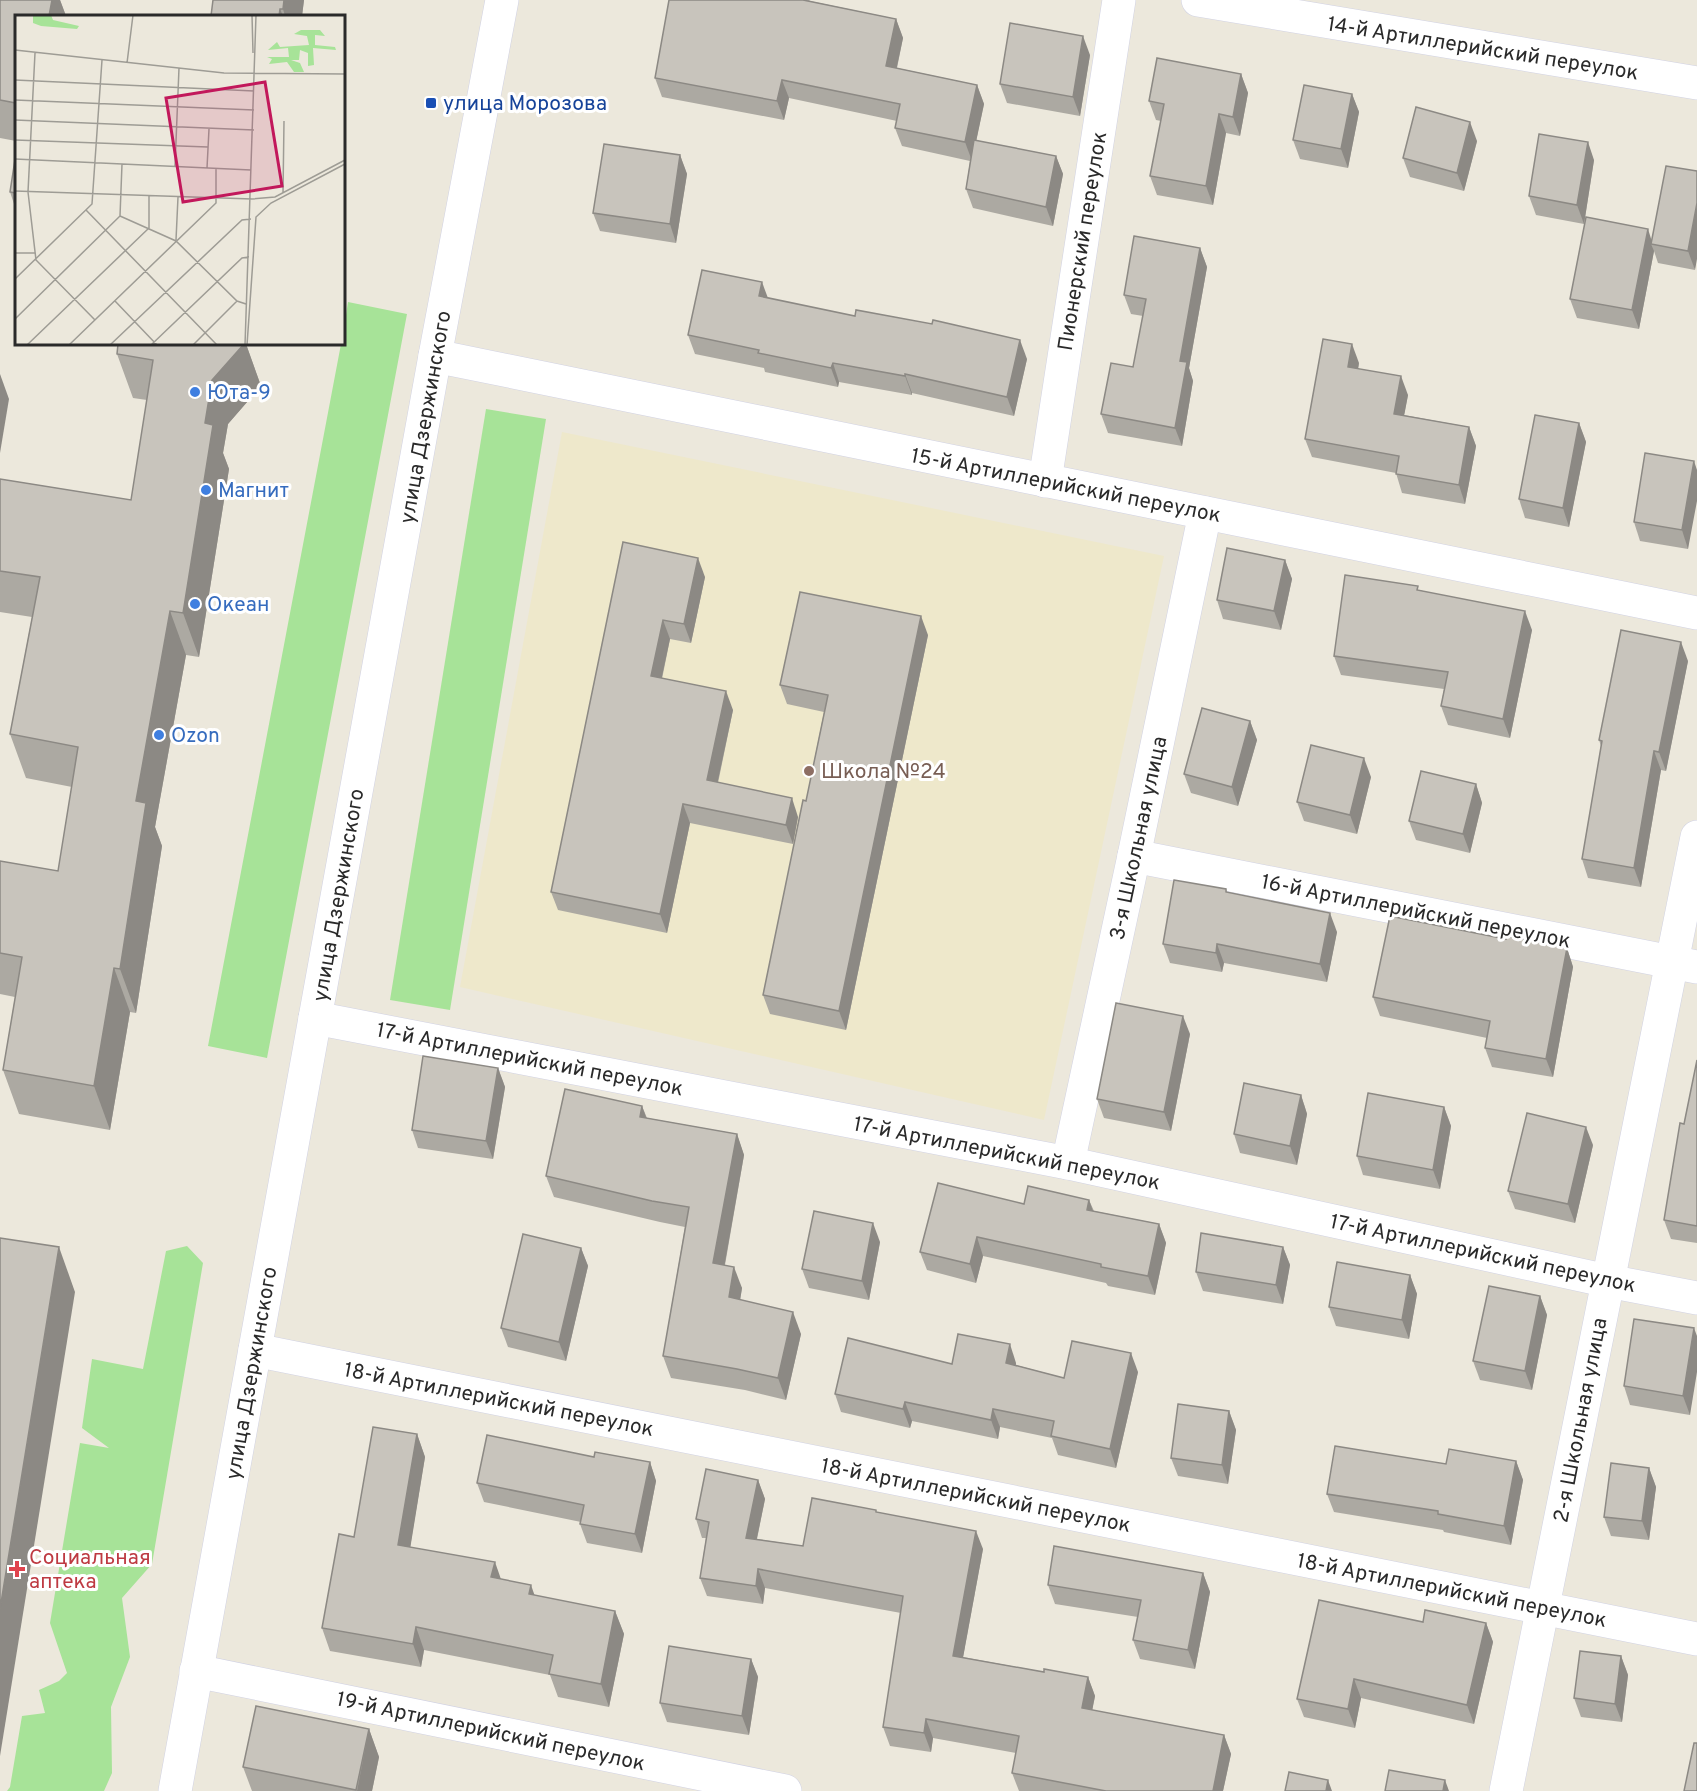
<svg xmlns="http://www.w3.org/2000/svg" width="1697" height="1791" font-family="Overpass,sans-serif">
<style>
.education{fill:#eee8cb}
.green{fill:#a7e398}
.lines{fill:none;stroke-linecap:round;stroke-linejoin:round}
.minor-casing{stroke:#d1d2e3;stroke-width:34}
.secondary-casing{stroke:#d1d2e3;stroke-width:34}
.minor{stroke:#fff;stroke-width:33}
.secondary{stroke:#fff;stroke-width:33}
.wall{fill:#aca9a2}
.shaded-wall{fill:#8c8984}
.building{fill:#c8c4bc;stroke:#8c8984;stroke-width:1.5}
.transit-dot{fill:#1a4fb4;stroke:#fff;stroke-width:2}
.shop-dot{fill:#3f7fe0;stroke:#fff;stroke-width:2}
.education-dot{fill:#8d6e63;stroke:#fff;stroke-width:2}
.health-dot{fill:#e0444e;stroke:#fff;stroke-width:2}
.labels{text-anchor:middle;stroke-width:6;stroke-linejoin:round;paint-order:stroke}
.street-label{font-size:21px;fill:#2a2a2a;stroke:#fff}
.transit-label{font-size:21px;fill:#164399;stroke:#fff;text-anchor:start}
.shop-label{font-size:21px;fill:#366cbe;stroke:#fff;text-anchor:start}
.education-label{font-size:21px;fill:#785e54;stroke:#fff;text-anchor:start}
.health-label{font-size:21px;fill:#be3a42;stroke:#fff;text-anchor:start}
.inset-road{fill:none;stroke:#9e9c95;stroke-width:1.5}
.view{fill:#c2185b;fill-opacity:0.15;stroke:#c2185b;stroke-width:3}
.inset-edge{fill:none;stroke:#2a2a2a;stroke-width:3}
</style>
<rect width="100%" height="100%" fill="#ece8dc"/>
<path class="education" d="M 562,432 L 1164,556 L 1044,1120 L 460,987 Z"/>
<g class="green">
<path d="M 348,302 L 407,314 L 267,1058 L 208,1046 L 341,344 L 344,344 L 344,328 Z"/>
<path d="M 486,409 L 546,419 L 450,1010 L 390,1000 Z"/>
<path d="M 187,1246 L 203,1263 L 152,1564 L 122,1598 L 130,1657 L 111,1707 L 112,1773 L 104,1791 L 7,1791 L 10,1787 L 22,1716 L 45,1713 L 39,1690 L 59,1681 L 67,1673 L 50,1623 L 80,1443 L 109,1448 L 82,1428 L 92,1359 L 143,1369 L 166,1251 Z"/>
</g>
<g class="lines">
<g class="minor-casing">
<g id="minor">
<path d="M 1198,0 L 1697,83"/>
<path d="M 435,356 L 1697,613"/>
<path d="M 1045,481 L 1119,0"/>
<path d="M 1134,856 L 1697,967"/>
<path d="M 315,1018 L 1068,1163 L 1608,1281 L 1697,1298"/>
<path d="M 1068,1163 L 1134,856 L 1205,513"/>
<path d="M 255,1350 L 1697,1639"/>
<path d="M 196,1671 L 785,1791"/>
<path d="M 1506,1791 L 1697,837"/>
</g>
</g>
<g class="secondary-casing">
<path id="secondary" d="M 175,1791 L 435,356 L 502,0"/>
</g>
<use href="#minor" class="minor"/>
<use href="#secondary" class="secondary"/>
</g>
<g class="wall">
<path d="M 0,0 L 60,0 L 66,16 L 16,16 L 16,141 L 0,138 Z"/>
<path d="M 304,0 L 302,16 L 211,16 Z"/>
<path d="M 669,0 L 809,0 L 810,1 L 896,19 L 903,38 L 897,68 L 977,85 L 984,104 L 976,141 L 1056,156 L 1063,174 L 1053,226 L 973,208 L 966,189 L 970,161 L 902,146 L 895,128 L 897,121 L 789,98 L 784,120 L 662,97 L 655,78 Z"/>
<path d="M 1090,55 L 1080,116 L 1007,103 L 1000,84 Z"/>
<path d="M 1241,74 L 1248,93 L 1240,136 L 1226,133 L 1213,205 L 1157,195 L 1150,176 L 1161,121 L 1156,120 L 1149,101 Z"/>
<path d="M 1352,94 L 1359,112 L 1348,168 L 1300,159 L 1293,140 Z"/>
<path d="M 1477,141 L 1464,191 L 1410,177 L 1403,158 Z"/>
<path d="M 16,153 L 16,210 L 10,192 Z"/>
<path d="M 680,155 L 687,174 L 676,243 L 600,231 L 593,213 Z"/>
<path d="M 1594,160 L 1584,224 L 1536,215 L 1529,196 Z"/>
<path d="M 1666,166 L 1695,270 L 1658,263 L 1654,251 L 1639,329 L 1577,318 L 1570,299 L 1652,240 Z"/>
<path d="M 1200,248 L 1207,267 L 1189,368 L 1193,381 L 1182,446 L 1108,433 L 1101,414 L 1133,367 L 1143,316 L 1131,314 L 1124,295 Z"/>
<path d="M 768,298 L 1027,359 L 1014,416 L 912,393 L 912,395 L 839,382 L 838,387 L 765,372 L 764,368 L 695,354 L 688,335 Z"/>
<path d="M 118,344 L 246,344 L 261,386 L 228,424 L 223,453 L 229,469 L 199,657 L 186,655 L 155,827 L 162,846 L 136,1013 L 130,1012 L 110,1130 L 19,1114 L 3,1070 L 15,997 L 0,994 L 0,861 L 58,871 L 72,787 L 26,778 L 10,734 L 32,617 L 0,612 L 0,479 L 131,500 L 147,400 L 133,398 L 117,354 Z"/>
<path d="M 1359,363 L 1358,369 L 1408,395 L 1404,415 L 1469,427 L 1476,446 L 1465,504 L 1402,493 L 1396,473 L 1312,457 L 1305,439 Z"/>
<path d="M 1579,423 L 1586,442 L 1569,527 L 1525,518 L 1519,499 Z"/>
<path d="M 1694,461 L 1688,549 L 1640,541 L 1634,522 Z"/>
<path d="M 623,542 L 705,577 L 691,643 L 670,639 L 662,679 L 733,710 L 718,783 L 798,817 L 793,844 L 690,823 L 667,933 L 558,910 L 551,892 Z"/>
<path d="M 1285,560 L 1292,579 L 1281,630 L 1223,619 L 1217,600 Z"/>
<path d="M 1420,590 L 1532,630 L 1510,738 L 1448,725 L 1441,706 L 1444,689 L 1341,675 L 1334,656 Z"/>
<path d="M 928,635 L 846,1030 L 770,1014 L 763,995 L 806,801 L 824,712 L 787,704 L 780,685 Z"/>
<path d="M 1688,661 L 1666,771 L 1661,770 L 1641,887 L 1588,878 L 1582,859 L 1601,746 L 1599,740 Z"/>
<path d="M 1250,721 L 1257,740 L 1238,806 L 1191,793 L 1184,774 Z"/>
<path d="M 1371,777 L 1357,834 L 1304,821 L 1297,802 Z"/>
<path d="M 1476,784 L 1482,803 L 1470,853 L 1416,840 L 1409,821 Z"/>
<path d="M 1226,889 L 1227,892 L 1337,932 L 1327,982 L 1224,963 L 1222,972 L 1170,963 L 1163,944 Z"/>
<path d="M 1506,939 L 1567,948 L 1573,967 L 1553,1077 L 1492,1067 L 1485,1048 L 1487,1038 L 1380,1016 L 1373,997 Z"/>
<path d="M 1190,1034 L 1171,1131 L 1104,1118 L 1097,1099 Z"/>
<path d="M 1697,1060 L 1697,1243 L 1671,1239 L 1664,1220 Z"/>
<path d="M 498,1068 L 505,1087 L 493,1159 L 418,1148 L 412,1130 Z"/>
<path d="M 1301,1095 L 1307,1114 L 1297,1165 L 1240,1153 L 1234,1134 Z"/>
<path d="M 642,1106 L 647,1118 L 737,1134 L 744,1155 L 725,1265 L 742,1288 L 740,1300 L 801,1334 L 786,1400 L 745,1390 L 671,1378 L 663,1356 L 685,1227 L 660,1222 L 554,1197 L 546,1176 Z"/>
<path d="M 1444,1107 L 1451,1126 L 1440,1189 L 1363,1175 L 1357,1156 Z"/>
<path d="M 1593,1145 L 1575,1223 L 1515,1209 L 1508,1191 Z"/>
<path d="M 1089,1200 L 1094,1211 L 1159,1224 L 1166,1243 L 1155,1295 L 1108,1286 L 1106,1283 L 983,1256 L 976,1283 L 927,1270 L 920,1252 L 1024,1204 Z"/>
<path d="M 880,1242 L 869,1300 L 809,1288 L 802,1269 Z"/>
<path d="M 1283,1247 L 1290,1265 L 1283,1304 L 1203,1291 L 1196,1272 Z"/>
<path d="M 581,1248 L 588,1266 L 566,1361 L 508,1347 L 501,1328 Z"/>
<path d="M 1410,1275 L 1417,1294 L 1409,1339 L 1336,1326 L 1329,1307 Z"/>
<path d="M 1540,1296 L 1547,1315 L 1532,1390 L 1480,1380 L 1473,1361 Z"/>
<path d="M 1694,1328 L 1690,1415 L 1630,1405 L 1624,1386 Z"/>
<path d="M 1016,1363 L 1016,1365 L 1064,1378 L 1138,1372 L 1116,1468 L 1058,1455 L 1052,1438 L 1000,1427 L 998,1439 L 912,1421 L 910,1428 L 841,1412 L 835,1394 L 952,1364 Z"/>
<path d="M 1229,1411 L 1236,1430 L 1228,1484 L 1178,1476 L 1171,1458 Z"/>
<path d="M 417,1434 L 425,1457 L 410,1547 L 501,1579 L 534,1596 L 615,1611 L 624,1634 L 609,1707 L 558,1697 L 550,1675 L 424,1650 L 421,1667 L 330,1651 L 322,1628 L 354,1537 Z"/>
<path d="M 594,1457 L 650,1462 L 656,1481 L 642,1553 L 587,1543 L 580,1524 L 581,1522 L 484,1502 L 477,1483 Z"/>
<path d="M 1516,1461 L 1523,1480 L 1511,1545 L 1444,1532 L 1443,1530 L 1334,1512 L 1327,1494 L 1446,1464 Z"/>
<path d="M 1649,1468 L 1656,1487 L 1649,1540 L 1611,1536 L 1604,1517 Z"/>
<path d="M 758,1480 L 765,1499 L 757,1539 L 803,1546 L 877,1512 L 983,1549 L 963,1657 L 1044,1672 L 1088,1677 L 1095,1696 L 1092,1710 L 1224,1735 L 1231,1754 L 1223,1791 L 1019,1791 L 1012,1773 L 1016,1753 L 933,1738 L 931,1752 L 890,1746 L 883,1727 L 901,1613 L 765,1588 L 763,1604 L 707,1596 L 700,1578 L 706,1538 L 702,1538 L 696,1519 Z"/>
<path d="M 1203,1573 L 1210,1592 L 1195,1669 L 1140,1659 L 1133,1640 L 1138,1617 L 1055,1604 L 1048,1585 Z"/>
<path d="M 1423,1622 L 1486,1623 L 1493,1642 L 1474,1724 L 1361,1698 L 1355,1728 L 1304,1717 L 1297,1699 Z"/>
<path d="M 1621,1656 L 1628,1675 L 1622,1722 L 1581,1717 L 1574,1698 Z"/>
<path d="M 751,1659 L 758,1677 L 749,1735 L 667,1722 L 660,1703 Z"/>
<path d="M 369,1729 L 379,1757 L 372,1791 L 252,1791 L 243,1767 Z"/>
</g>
<g class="shaded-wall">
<path d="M 52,0 L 60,0 L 66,16 L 49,16 Z"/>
<path d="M 284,0 L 304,0 L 302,16 L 285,16 L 283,9 Z"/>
<path d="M 280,9 L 283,16 L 279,16 Z"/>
<path d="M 896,19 L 903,38 L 893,85 L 886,66 Z"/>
<path d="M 1083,36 L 1090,55 L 1080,116 L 1073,97 Z"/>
<path d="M 1241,74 L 1248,93 L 1240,136 L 1233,117 Z"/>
<path d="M 782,80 L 789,98 L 784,120 L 777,101 Z"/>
<path d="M 977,85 L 984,104 L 972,161 L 965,142 Z"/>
<path d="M 1352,94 L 1359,112 L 1348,168 L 1341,149 Z"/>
<path d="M 1219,114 L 1226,133 L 1213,205 L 1206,186 Z"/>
<path d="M 1470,122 L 1477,141 L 1464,191 L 1457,173 Z"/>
<path d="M 1588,142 L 1594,160 L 1584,224 L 1577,205 Z"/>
<path d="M 680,155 L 687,174 L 676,243 L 670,224 Z"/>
<path d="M 1056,156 L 1063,174 L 1053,226 L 1046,207 Z"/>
<path d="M 1697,203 L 1697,259 L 1695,270 L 1688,251 Z"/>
<path d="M 1648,229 L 1653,245 L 1651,244 L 1654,251 L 1639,329 L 1632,310 Z"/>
<path d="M 1200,248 L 1207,267 L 1189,368 L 1193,381 L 1182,446 L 1175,428 L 1180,361 Z"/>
<path d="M 762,282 L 769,301 L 759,296 Z"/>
<path d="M 1020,340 L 1027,359 L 1014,416 L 1007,397 Z"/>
<path d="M 244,344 L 246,344 L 261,386 L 228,424 L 223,453 L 229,469 L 199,657 L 183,613 L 205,423 L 212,380 Z"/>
<path d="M 1352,344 L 1359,363 L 1355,386 L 1348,367 Z"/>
<path d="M 833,363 L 839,382 L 838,387 L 831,368 Z"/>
<path d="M 0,374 L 9,399 L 0,453 Z"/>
<path d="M 905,374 L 912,393 L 912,395 L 905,376 Z"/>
<path d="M 1401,376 L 1408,395 L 1401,432 L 1394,414 Z"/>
<path d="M 1579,423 L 1586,442 L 1569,527 L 1563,508 Z"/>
<path d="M 1469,427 L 1476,446 L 1465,504 L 1459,485 Z"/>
<path d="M 1694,461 L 1697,470 L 1697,501 L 1688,549 L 1682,530 Z"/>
<path d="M 698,558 L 705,577 L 691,643 L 684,624 Z"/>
<path d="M 1285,560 L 1292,579 L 1281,630 L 1274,611 Z"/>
<path d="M 170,611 L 186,655 L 155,827 L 162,846 L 136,1013 L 120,969 L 136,801 Z"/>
<path d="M 1525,611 L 1532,630 L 1510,738 L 1503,719 Z"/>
<path d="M 921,616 L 928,635 L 846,1030 L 839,1011 Z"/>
<path d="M 663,620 L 670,639 L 658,695 L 651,676 Z"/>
<path d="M 1681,642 L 1688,661 L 1666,771 L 1659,752 Z"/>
<path d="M 726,691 L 733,710 L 714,799 L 707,780 Z"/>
<path d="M 1250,721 L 1257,740 L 1238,806 L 1232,787 Z"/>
<path d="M 1654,751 L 1661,770 L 1641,887 L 1634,868 Z"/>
<path d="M 1364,758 L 1371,777 L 1357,834 L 1350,815 Z"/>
<path d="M 1476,784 L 1482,803 L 1470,853 L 1463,834 Z"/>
<path d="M 792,798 L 798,817 L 793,844 L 786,825 Z"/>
<path d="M 683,804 L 690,823 L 667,933 L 660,914 Z"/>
<path d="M 1330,913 L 1337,932 L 1327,982 L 1320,964 Z"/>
<path d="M 1217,944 L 1224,963 L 1222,972 L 1216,953 Z"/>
<path d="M 1567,948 L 1573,967 L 1553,1077 L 1546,1059 Z"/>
<path d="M 114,968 L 130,1012 L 110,1130 L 94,1086 Z"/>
<path d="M 1183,1016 L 1190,1034 L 1171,1131 L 1164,1112 Z"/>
<path d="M 498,1068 L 505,1087 L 493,1159 L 486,1141 Z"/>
<path d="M 1301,1095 L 1307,1114 L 1297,1165 L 1290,1146 Z"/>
<path d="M 642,1106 L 650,1128 L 640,1117 Z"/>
<path d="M 1444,1107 L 1451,1126 L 1440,1189 L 1433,1170 Z"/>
<path d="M 1586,1127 L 1593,1145 L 1575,1223 L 1568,1204 Z"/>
<path d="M 737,1134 L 744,1155 L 721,1285 L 713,1263 Z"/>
<path d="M 1089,1200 L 1096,1219 L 1087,1210 Z"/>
<path d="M 873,1223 L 880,1242 L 869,1300 L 862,1281 Z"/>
<path d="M 1159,1224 L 1166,1243 L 1155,1295 L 1148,1276 Z"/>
<path d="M 977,1237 L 983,1256 L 976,1283 L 970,1264 Z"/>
<path d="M 59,1247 L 75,1292 L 0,1756 L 0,1609 Z"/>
<path d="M 1283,1247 L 1290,1265 L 1283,1304 L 1276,1285 Z"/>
<path d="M 581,1248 L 588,1266 L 566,1361 L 559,1342 Z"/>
<path d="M 734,1267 L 742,1288 L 737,1319 L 729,1297 Z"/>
<path d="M 1410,1275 L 1417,1294 L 1409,1339 L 1402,1320 Z"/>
<path d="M 1540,1296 L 1547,1315 L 1532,1390 L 1525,1371 Z"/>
<path d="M 793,1312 L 801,1334 L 786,1400 L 778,1378 Z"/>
<path d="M 1694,1328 L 1697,1336 L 1697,1372 L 1690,1415 L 1683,1396 Z"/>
<path d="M 1010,1344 L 1016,1363 L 1013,1382 L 1006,1363 Z"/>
<path d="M 1131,1353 L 1138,1372 L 1116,1468 L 1110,1449 Z"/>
<path d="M 905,1402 L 912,1421 L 910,1428 L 903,1409 Z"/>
<path d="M 993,1409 L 1000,1427 L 998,1439 L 991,1420 Z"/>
<path d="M 1229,1411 L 1236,1430 L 1228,1484 L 1222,1465 Z"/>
<path d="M 417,1434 L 425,1457 L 407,1568 L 398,1545 Z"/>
<path d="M 1516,1461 L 1523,1480 L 1511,1545 L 1504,1526 Z"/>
<path d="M 650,1462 L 656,1481 L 642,1553 L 635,1534 Z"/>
<path d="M 1649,1468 L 1656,1487 L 1649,1540 L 1642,1521 Z"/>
<path d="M 758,1480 L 765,1499 L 753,1557 L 746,1538 Z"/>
<path d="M 976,1531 L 983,1549 L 960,1674 L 953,1656 Z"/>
<path d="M 495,1562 L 503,1585 L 491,1577 Z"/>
<path d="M 758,1569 L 765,1588 L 763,1604 L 756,1586 Z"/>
<path d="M 1203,1573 L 1210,1592 L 1195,1669 L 1188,1650 Z"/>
<path d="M 531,1585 L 539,1608 L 529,1594 Z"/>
<path d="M 615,1611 L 624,1634 L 609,1707 L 601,1684 Z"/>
<path d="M 1486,1623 L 1493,1642 L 1474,1724 L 1467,1705 Z"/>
<path d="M 416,1627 L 424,1650 L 421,1667 L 413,1644 Z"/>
<path d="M 1621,1656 L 1628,1675 L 1622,1722 L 1615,1704 Z"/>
<path d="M 751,1659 L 758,1677 L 749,1735 L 742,1716 Z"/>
<path d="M 1088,1677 L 1095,1696 L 1089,1727 L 1082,1708 Z"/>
<path d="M 1354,1679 L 1361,1698 L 1355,1728 L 1348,1709 Z"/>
<path d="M 926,1719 L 933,1738 L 931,1752 L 924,1733 Z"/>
<path d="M 369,1729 L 379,1757 L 372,1791 L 357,1791 Z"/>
<path d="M 1224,1735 L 1231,1754 L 1223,1791 L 1213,1791 Z"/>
<path d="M 1328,1780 L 1332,1791 L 1326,1791 Z"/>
<path d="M 1445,1780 L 1449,1791 L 1443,1791 Z"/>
</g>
<g class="building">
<path d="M 0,0 L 52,0 L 49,16 L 16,16 L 16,103 L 0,100 Z"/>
<path d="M 213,0 L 284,0 L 283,9 L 280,9 L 279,16 L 211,16 Z"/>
<path d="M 669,0 L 803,0 L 896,19 L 886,66 L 977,85 L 965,142 L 895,128 L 900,104 L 782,80 L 777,101 L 655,78 Z"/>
<path d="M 1010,23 L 1083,36 L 1073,97 L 1000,84 Z"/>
<path d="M 1157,58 L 1241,74 L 1233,117 L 1219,114 L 1206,186 L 1150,176 L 1164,104 L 1149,101 Z"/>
<path d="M 1304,85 L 1352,94 L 1341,149 L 1293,140 Z"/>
<path d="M 1416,107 L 1470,122 L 1457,173 L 1403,158 Z"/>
<path d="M 1539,134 L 1588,142 L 1577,205 L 1529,196 Z"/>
<path d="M 974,140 L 1056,156 L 1046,207 L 966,189 Z"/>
<path d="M 604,144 L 680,155 L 670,224 L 593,213 Z"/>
<path d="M 16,153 L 16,193 L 10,192 Z"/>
<path d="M 1666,166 L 1697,171 L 1697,203 L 1688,251 L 1651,244 Z"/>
<path d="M 1586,217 L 1648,229 L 1632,310 L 1570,299 Z"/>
<path d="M 1134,236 L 1200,248 L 1180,361 L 1187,362 L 1175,428 L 1101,414 L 1111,363 L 1133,367 L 1146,299 L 1124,295 Z"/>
<path d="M 702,270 L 762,282 L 759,296 L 855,316 L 856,310 L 932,324 L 933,320 L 1020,340 L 1007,397 L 905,374 L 905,376 L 833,363 L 831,368 L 758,353 L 759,350 L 688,335 Z"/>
<path d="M 1323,339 L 1352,344 L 1348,367 L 1401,376 L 1394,414 L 1469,427 L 1459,485 L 1396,474 L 1399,456 L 1305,439 Z"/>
<path d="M 118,344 L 244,344 L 212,380 L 205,423 L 213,425 L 183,613 L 170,611 L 136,801 L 146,803 L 120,969 L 114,968 L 94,1086 L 3,1070 L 22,957 L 0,953 L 0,861 L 58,871 L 78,747 L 10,734 L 40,577 L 0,571 L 0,479 L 131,500 L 153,360 L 117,354 Z"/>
<path d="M 1535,415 L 1579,423 L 1563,508 L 1519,499 Z"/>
<path d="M 1645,453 L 1694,461 L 1682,530 L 1634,522 Z"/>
<path d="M 623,542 L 698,558 L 684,624 L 663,620 L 651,676 L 726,691 L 707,780 L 792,798 L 786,825 L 683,804 L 660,914 L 551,892 Z"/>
<path d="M 1227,548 L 1285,560 L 1274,611 L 1217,600 Z"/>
<path d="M 1345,575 L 1418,586 L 1417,590 L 1525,611 L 1503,719 L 1441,706 L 1448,672 L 1334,656 Z"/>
<path d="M 800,592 L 921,616 L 839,1011 L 763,995 L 803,800 L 806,801 L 828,695 L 780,685 Z"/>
<path d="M 1621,630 L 1681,642 L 1659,752 L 1654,751 L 1634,868 L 1582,859 L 1602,741 L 1599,740 Z"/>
<path d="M 1202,708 L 1250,721 L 1232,787 L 1184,774 Z"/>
<path d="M 1311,745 L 1364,758 L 1350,815 L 1297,802 Z"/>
<path d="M 1421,771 L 1476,784 L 1463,834 L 1409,821 Z"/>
<path d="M 1174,880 L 1226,889 L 1226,892 L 1330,913 L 1320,964 L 1217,944 L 1216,953 L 1163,944 Z"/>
<path d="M 1390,916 L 1506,939 L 1506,936 L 1567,948 L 1546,1059 L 1485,1048 L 1490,1021 L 1373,997 Z"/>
<path d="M 1116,1003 L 1183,1016 L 1164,1112 L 1097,1099 Z"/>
<path d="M 423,1056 L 498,1068 L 486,1141 L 412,1130 Z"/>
<path d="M 1697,1060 L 1697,1226 L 1664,1220 L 1680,1123 L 1684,1124 Z"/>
<path d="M 1244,1083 L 1301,1095 L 1290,1146 L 1234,1134 Z"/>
<path d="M 565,1089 L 642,1106 L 640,1117 L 737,1134 L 713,1263 L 734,1267 L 729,1297 L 793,1312 L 778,1378 L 737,1369 L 663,1356 L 689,1207 L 652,1201 L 546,1176 Z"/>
<path d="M 1368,1093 L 1444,1107 L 1433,1170 L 1357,1156 Z"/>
<path d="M 1527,1113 L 1586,1127 L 1568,1204 L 1508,1191 Z"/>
<path d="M 938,1183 L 1024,1204 L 1028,1186 L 1089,1200 L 1087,1210 L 1159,1224 L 1148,1276 L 1101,1267 L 1101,1264 L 977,1237 L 970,1264 L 920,1252 Z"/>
<path d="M 814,1211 L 873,1223 L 862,1281 L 802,1269 Z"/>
<path d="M 1201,1233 L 1283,1247 L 1276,1285 L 1196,1272 Z"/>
<path d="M 523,1234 L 581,1248 L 559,1342 L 501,1328 Z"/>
<path d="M 0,1238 L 59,1247 L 0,1609 Z"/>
<path d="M 1337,1262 L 1410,1275 L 1402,1320 L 1329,1307 Z"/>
<path d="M 1489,1286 L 1540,1296 L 1525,1371 L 1473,1361 Z"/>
<path d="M 1634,1319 L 1694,1328 L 1683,1396 L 1624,1386 Z"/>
<path d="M 958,1334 L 1010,1344 L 1006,1363 L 1064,1378 L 1072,1341 L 1131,1353 L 1110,1449 L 1051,1436 L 1054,1421 L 993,1409 L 991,1420 L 905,1402 L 903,1409 L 835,1394 L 848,1338 L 952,1364 Z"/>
<path d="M 1178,1404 L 1229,1411 L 1222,1465 L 1171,1458 Z"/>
<path d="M 373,1427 L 417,1434 L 398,1545 L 495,1562 L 491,1577 L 531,1585 L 529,1594 L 615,1611 L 601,1684 L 549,1674 L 553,1655 L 416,1627 L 413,1644 L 322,1628 L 339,1534 L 354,1537 Z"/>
<path d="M 487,1435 L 594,1457 L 595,1452 L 650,1462 L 635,1534 L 580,1524 L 584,1505 L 477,1483 Z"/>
<path d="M 1335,1446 L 1446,1464 L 1449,1449 L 1516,1461 L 1504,1526 L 1438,1514 L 1438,1511 L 1327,1494 Z"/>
<path d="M 1611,1463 L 1649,1468 L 1642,1521 L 1604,1517 Z"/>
<path d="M 706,1469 L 758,1480 L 746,1538 L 803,1546 L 812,1498 L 876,1510 L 876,1512 L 976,1531 L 953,1656 L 1044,1672 L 1044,1669 L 1088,1677 L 1082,1708 L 1224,1735 L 1213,1791 L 1106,1791 L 1012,1773 L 1019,1736 L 926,1719 L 924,1733 L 883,1727 L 903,1596 L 758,1569 L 756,1586 L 700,1578 L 709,1522 L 696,1519 Z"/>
<path d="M 1054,1546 L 1203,1573 L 1188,1650 L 1133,1640 L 1141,1600 L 1048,1585 Z"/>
<path d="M 1319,1600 L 1423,1622 L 1425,1610 L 1486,1623 L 1467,1705 L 1354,1679 L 1348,1709 L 1297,1699 Z"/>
<path d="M 669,1646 L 751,1659 L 742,1716 L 660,1703 Z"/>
<path d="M 1580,1651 L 1621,1656 L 1615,1704 L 1574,1698 Z"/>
<path d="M 256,1706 L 369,1729 L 356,1790 L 243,1767 Z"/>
<path d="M 1694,1743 L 1697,1743 L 1697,1791 L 1684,1791 Z"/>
<path d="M 1389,1770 L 1445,1780 L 1443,1791 L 1385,1791 Z"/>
<path d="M 1289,1772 L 1328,1780 L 1326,1791 L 1285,1791 Z"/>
</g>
<rect class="transit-dot" x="425" y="97" width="12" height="12" rx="3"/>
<g class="shop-dot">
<circle cx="195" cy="392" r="6"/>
<circle cx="206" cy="490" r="6"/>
<circle cx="195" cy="604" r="6"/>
<circle cx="159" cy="735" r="6"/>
</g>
<circle class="education-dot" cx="809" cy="771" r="6"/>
<path class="health-dot" d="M14 1560h6v6h6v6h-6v6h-6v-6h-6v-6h6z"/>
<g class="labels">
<g class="street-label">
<text transform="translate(1483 48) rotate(9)" y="7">14-й Артиллерийский переулок</text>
<text transform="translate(1082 241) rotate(-81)" y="7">Пионерский переулок</text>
<text transform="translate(425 417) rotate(-80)" y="7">улица Дзержинского</text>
<text transform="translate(1066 485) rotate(11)" y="7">15-й Артиллерийский переулок</text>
<text transform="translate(1138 838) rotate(-78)" y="7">3-я Школьная улица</text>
<text transform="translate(338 895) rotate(-80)" y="7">улица Дзержинского</text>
<text transform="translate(1416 911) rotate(11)" y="7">16-й Артиллерийский переулок</text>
<text transform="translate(530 1059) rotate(11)" y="7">17-й Артиллерийский переулок</text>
<text transform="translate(1007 1153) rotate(11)" y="7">17-й Артиллерийский переулок</text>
<text transform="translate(1483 1253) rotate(12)" y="7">17-й Артиллерийский переулок</text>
<text transform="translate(251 1373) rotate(-80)" y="7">улица Дзержинского</text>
<text transform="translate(499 1399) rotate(11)" y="7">18-й Артиллерийский переулок</text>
<text transform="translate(1580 1420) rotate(-79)" y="7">2-я Школьная улица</text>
<text transform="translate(976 1495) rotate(11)" y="7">18-й Артиллерийский переулок</text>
<text transform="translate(1452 1590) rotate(11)" y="7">18-й Артиллерийский переулок</text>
<text transform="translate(491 1731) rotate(12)" y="7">19-й Артиллерийский переулок</text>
</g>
<g class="transit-label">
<text x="443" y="110">улица Морозова</text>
</g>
<g class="shop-label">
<text x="207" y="399">Юта-9</text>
<text x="218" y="497">Магнит</text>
<text x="207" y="611">Океан</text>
<text x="171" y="742">Ozon</text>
</g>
<g class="education-label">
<text x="821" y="778">Школа №24</text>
</g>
<g class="health-label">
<text x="29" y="1564">Социальная<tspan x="29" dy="24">аптека</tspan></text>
</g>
</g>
<g transform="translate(15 15)">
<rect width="330" height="330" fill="#ece8dc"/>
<path d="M 18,0 L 36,0 L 38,5 L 64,11 L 62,14 L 26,11 L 18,8 ZM 286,15 L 305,15 L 310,21 L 300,20 L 300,30 L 320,32 L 321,35 L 298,33 L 299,50 L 293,51 L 293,38 L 285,35 L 284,45 L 276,45 L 285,48 L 289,57 L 279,57 L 272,47 L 254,49 L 257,44 L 252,42 L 274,42 L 273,33 L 253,35 L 262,27 L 265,32 L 294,30 L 292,21 L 279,19 Z" fill="#a7e398"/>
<path class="inset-road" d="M 237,0 L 238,38M 0,35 L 209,58 L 330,59M 20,38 L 13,177 L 21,245 L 80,305M 112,48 L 118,0M 0,65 L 239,76M 0,85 L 239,95M 0,105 L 239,115M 0,125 L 193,132M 0,144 L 236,155M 160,151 L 164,53M 192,153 L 194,114M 0,176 L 237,184M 268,178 L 269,106M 237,184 L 260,182 L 330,145M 71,195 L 202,330M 105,201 L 161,226 L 222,286 L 231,289M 161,225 L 163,182M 0,238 L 20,238M 0,264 L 77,189 L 87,45M 100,286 L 142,330M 0,304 L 105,201 L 107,149M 12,330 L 134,213 L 134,181M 54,330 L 201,188 L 201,153M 95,330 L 227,205 L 236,204M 136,330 L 227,243 L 234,242M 178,330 L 222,286M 230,330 L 241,0M 232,330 L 241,202 L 256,188 L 330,149"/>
<path class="view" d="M 250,67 L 267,171 L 168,187 L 151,83 Z"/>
<rect width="330" height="330" class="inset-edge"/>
</g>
</svg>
